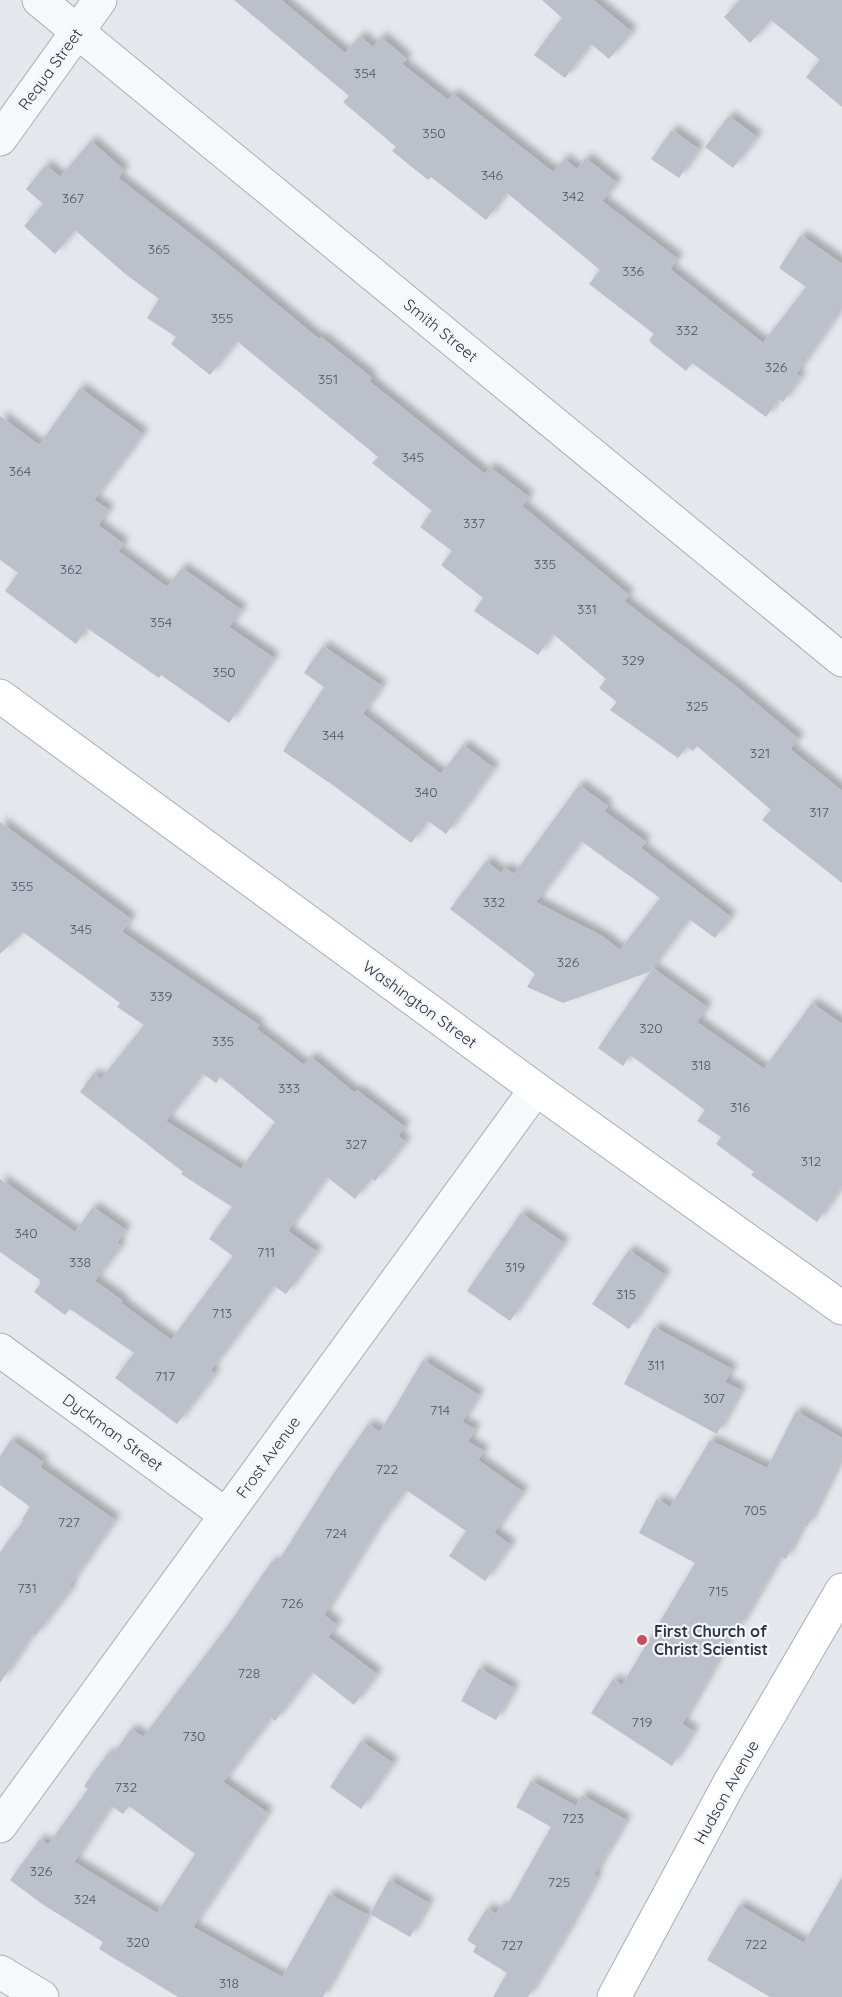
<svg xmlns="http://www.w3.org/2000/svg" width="842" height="1997" font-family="Quicksand,sans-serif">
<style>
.building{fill:#bbc0ca;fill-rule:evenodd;filter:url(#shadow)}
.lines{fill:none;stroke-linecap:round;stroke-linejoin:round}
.street-casing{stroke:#a9aeb7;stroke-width:35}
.secondary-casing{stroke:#a9aeb7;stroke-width:35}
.street{stroke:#f7f8fa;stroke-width:33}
.secondary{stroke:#fff;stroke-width:33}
.poi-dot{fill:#d1495b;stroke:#f4f6f9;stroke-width:2}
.labels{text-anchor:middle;stroke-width:4.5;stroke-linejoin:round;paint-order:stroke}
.number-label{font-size:14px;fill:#4f5766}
.street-label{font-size:16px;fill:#2b3445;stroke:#f4f6f9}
.poi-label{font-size:16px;font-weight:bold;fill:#2b3445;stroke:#f4f6f9;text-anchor:start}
</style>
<defs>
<filter id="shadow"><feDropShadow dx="5.5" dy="-5.5" stdDeviation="3" flood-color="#0004"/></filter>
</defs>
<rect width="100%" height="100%" fill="#e4e7ec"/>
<g class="building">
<path d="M 234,0 L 281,0 L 345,53 L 360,36 L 373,47 L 381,37 L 407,59 L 402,64 L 448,100 L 453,94 L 553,172 L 564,159 L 577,169 L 586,158 L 617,183 L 602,201 L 678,259 L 670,269 L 763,343 L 806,287 L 779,268 L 801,235 L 842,264 L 842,308 L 796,374 L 801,377 L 783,402 L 779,399 L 766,417 L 692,363 L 686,371 L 652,344 L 649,340 L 654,334 L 589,284 L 600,270 L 507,193 L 486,220 L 431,177 L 428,180 L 392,151 L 396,147 L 343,102 L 349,96 Z"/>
<path d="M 542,0 L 593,0 L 632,32 L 609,59 L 591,44 L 565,78 L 534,55 L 562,18 Z"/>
<path d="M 740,0 L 842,0 L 842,107 L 806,77 L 820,60 L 771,20 L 750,43 L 724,17 Z"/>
<path d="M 729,116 L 757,137 L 733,168 L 705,147 Z"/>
<path d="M 672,130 L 699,149 L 679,178 L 651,159 Z"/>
<path d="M 91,141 L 124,170 L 118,178 L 210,249 L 319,339 L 321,337 L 372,378 L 369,381 L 485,474 L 490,467 L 529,497 L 522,506 L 629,595 L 624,601 L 738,688 L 799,739 L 790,749 L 842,791 L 842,883 L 762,820 L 771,810 L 697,746 L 693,751 L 687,747 L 678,758 L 610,710 L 617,702 L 599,688 L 606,679 L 553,634 L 538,655 L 474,611 L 483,598 L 441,565 L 452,551 L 420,527 L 432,511 L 372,463 L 378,457 L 244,347 L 237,341 L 210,375 L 171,344 L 176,337 L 147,318 L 159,299 L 124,273 L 75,230 L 55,254 L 24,226 L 43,204 L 26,189 L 46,165 L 60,177 Z"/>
<path d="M 80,388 L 143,434 L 94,500 L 109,510 L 98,525 L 124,544 L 118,551 L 167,587 L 182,568 L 242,610 L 229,627 L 274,658 L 229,723 L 161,675 L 159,678 L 87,628 L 76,644 L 5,591 L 18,573 L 0,560 L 0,416 L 39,445 Z"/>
<path d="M 323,646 L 382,686 L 363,714 L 441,774 L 463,745 L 494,768 L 446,834 L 428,821 L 411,843 L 334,786 L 283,751 L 324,687 L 304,673 Z"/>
<path d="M 579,785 L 608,806 L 604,811 L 646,842 L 641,848 L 731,917 L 715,938 L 689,919 L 649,972 L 563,1003 L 527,987 L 535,974 L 450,909 L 486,861 L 501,873 L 505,868 L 514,874 ZM 581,841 L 660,898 L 620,950 L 602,936 L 536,902 Z"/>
<path d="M 0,822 L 131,919 L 122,932 L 259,1025 L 257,1029 L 304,1065 L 311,1057 L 355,1093 L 357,1090 L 405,1127 L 398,1136 L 406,1142 L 375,1181 L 371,1178 L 355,1199 L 327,1177 L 288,1231 L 317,1252 L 286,1294 L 274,1286 L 211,1370 L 215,1374 L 177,1424 L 115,1378 L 134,1353 L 70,1309 L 65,1315 L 34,1292 L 41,1283 L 39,1282 L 40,1280 L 0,1252 L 0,1179 L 75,1232 L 93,1207 L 126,1230 L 117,1243 L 121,1246 L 95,1281 L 123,1301 L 121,1303 L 171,1340 L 233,1256 L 209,1239 L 232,1207 L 181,1174 L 183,1172 L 80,1092 L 93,1074 L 101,1079 L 144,1025 L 117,1007 L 120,1003 L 23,932 L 0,954 ZM 203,1074 L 216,1083 L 220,1077 L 275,1122 L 241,1169 L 166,1121 Z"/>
<path d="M 653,968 L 707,1007 L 697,1022 L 764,1069 L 812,1003 L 842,1024 L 842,1186 L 817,1222 L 751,1175 L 754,1172 L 716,1144 L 721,1137 L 697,1121 L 705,1110 L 630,1055 L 623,1066 L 598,1048 Z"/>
<path d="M 521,1213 L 564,1243 L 510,1321 L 467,1291 Z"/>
<path d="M 629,1250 L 665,1275 L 629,1329 L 592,1304 Z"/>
<path d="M 654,1327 L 732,1369 L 725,1382 L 741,1390 L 717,1434 L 624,1384 Z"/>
<path d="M 423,1360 L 479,1395 L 462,1422 L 475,1429 L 468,1442 L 484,1451 L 478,1460 L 523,1492 L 494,1533 L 511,1545 L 485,1581 L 449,1556 L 466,1531 L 406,1490 L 378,1527 L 324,1615 L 337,1625 L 328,1637 L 377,1674 L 354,1705 L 312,1672 L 275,1721 L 271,1718 L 223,1782 L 268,1813 L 193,1927 L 282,1977 L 329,1894 L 368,1915 L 323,1997 L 178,1997 L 99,1949 L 103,1942 L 42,1904 L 10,1880 L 40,1839 L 48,1845 L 88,1789 L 84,1786 L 108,1753 L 112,1756 L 131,1729 L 143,1737 L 226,1628 L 272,1561 L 276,1565 L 332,1476 L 368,1424 L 380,1432 ZM 111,1806 L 123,1814 L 129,1806 L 195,1854 L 157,1913 L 74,1862 Z"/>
<path d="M 796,1411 L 842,1438 L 842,1457 L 807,1527 L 803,1525 L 786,1559 L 780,1557 L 739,1628 L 737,1626 L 682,1724 L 694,1731 L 672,1766 L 591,1713 L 613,1679 L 622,1685 L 695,1563 L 639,1533 L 657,1499 L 670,1507 L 710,1440 L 767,1468 Z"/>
<path d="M 11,1440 L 43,1462 L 40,1467 L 115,1520 L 69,1586 L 72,1588 L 35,1636 L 33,1634 L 0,1683 L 0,1552 L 24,1520 L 22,1519 L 30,1507 L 0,1485 L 0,1456 Z"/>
<path d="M 479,1668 L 514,1688 L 496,1720 L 461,1701 Z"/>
<path d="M 361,1741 L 393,1763 L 361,1809 L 330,1787 Z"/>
<path d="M 531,1781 L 576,1806 L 582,1795 L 626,1820 L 594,1875 L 597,1877 L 568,1931 L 528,1997 L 493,1997 L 507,1973 L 473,1952 L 476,1946 L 467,1940 L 487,1908 L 496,1914 L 501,1906 L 505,1909 L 551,1827 L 516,1807 Z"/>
<path d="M 842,1877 L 842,1997 L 770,1997 L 707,1960 L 739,1905 L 804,1943 Z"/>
<path d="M 389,1880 L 429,1903 L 410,1937 L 370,1914 Z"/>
</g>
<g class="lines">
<g class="street-casing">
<g id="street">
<path d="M 39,0 L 842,660"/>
<path d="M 0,139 L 100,0"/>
<path d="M 0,1350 L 226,1515"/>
<path d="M 0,1826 L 536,1089"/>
<path d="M 0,1972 L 42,1997"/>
</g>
</g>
<g class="secondary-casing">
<g id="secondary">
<path d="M 0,696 L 536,1089 L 842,1308"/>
<path d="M 614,1997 L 730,1782 L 842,1590"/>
</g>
</g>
<use href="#street" class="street"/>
<use href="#secondary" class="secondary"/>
</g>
<circle class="poi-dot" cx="642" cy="1640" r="6"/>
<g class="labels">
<g class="number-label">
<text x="365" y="78">354</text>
<text x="434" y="138">350</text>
<text x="492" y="180">346</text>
<text x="573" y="201">342</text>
<text x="73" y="203">367</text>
<text x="159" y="254">365</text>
<text x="633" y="276">336</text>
<text x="222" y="323">355</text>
<text x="687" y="335">332</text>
<text x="776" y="372">326</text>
<text x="328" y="384">351</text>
<text x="413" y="462">345</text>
<text x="20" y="476">364</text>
<text x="474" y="528">337</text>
<text x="545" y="569">335</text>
<text x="71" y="574">362</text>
<text x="587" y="614">331</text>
<text x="161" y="627">354</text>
<text x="633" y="665">329</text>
<text x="224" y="677">350</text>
<text x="697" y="711">325</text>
<text x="333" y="740">344</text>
<text x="760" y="758">321</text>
<text x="426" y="797">340</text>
<text x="819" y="817">317</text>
<text x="22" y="891">355</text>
<text x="494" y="907">332</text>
<text x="81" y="934">345</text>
<text x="568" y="967">326</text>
<text x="161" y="1001">339</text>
<text x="651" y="1033">320</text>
<text x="223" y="1046">335</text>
<text x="701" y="1070">318</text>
<text x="289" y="1093">333</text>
<text x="740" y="1112">316</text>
<text x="356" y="1149">327</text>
<text x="811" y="1166">312</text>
<text x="26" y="1238">340</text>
<text x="266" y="1257">711</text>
<text x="80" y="1267">338</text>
<text x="515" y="1272">319</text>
<text x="626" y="1299">315</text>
<text x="222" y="1318">713</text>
<text x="656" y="1370">311</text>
<text x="165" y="1381">717</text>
<text x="714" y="1403">307</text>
<text x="440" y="1415">714</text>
<text x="387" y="1474">722</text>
<text x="755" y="1515">705</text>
<text x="69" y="1527">727</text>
<text x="336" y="1538">724</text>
<text x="27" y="1593">731</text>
<text x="718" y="1596">715</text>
<text x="292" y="1608">726</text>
<text x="249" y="1678">728</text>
<text x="642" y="1727">719</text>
<text x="194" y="1741">730</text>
<text x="126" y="1792">732</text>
<text x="573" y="1823">723</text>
<text x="41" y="1876">326</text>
<text x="559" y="1887">725</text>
<text x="85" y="1904">324</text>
<text x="138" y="1947">320</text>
<text x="756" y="1949">722</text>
<text x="512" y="1950">727</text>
<text x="229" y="1988">318</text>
</g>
<g class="street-label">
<text transform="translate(50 69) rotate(-54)" y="6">Requa Street</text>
<text transform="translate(441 330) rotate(39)" y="6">Smith Street</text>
<text transform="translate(420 1004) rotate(36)" y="6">Washington Street</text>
<text transform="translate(113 1432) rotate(36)" y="6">Dyckman Street</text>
<text transform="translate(268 1457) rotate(-54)" y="6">Frost Avenue</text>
<text transform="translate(726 1792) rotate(-61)" y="6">Hudson Avenue</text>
</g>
<g class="poi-label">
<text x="654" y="1637">First Church of<tspan x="654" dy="18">Christ Scientist</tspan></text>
</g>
</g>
</svg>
